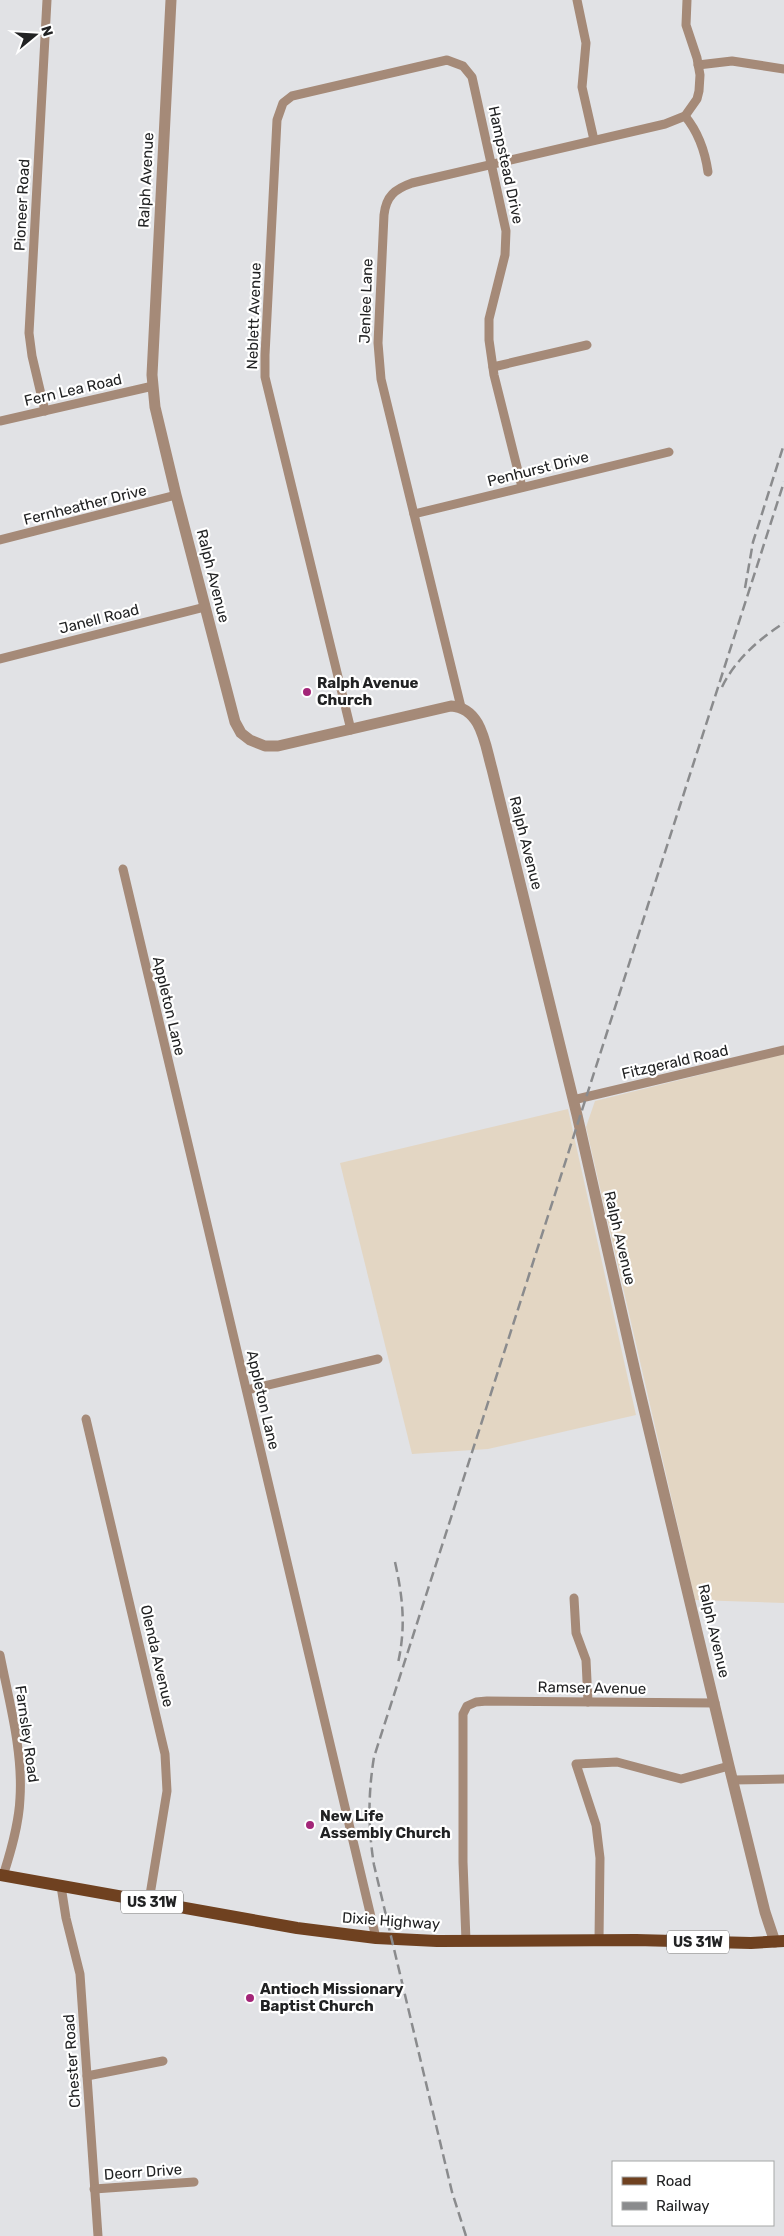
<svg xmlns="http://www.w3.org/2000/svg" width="784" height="2236" font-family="Rubik,sans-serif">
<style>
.industrial{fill:#e3d6c3}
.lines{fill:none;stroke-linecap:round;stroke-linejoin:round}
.minor{stroke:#a58a78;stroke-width:9}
.tertiary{stroke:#a58a78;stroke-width:11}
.primary{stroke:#6f4120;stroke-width:12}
.rail{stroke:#8a8b8d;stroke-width:2.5;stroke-dasharray:10 5;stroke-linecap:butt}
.poi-dot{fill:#a32578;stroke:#fff;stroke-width:2}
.labels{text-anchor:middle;stroke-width:4.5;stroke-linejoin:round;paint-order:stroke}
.shield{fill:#fff;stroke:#646465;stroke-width:1}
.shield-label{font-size:14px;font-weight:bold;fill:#212223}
.street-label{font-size:15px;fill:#212223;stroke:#fff}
.poi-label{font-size:15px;font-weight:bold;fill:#212223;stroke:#fff;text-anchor:start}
</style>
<rect width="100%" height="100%" fill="#e1e2e5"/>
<g class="industrial">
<path d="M 784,1054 L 784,1603 L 695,1600 L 586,1127 L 595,1101 Z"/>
<path d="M 568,1109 L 636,1415 L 488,1449 L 412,1454 L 340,1163 Z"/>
</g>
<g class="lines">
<g class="minor">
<path d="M 577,0 L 586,43 L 582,87 L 594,140"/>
<path d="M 698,65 L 732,61 L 784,69"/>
<path d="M 685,116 C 699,133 705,151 708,172"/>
<path d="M 493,367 L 587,345"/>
<path d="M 45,411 L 32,356 L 29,333 L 47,0"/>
<path d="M 0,421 L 153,386"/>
<path d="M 414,514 L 669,452"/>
<path d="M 0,540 L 176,495"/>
<path d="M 0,659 L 205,607"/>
<path d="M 461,707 L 381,379 L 378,343 L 384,215 C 386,196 395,189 412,183 L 665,124 L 685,116 L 697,99 L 699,91 L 700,75 L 697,58 L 686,25 L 687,0"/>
<path d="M 351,730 L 265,377 L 265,355 L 277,120 L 283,103 L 292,96 L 447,60 L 463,66 L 472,77 L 506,231 L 505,255 L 489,319 L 489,340 L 494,375 L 522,487"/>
<path d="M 123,869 L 376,1938"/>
<path d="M 573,1100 L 784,1050"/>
<path d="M 247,1390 L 378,1359"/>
<path d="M 86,1419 L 165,1754 L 167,1791 L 149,1901"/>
<path d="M 574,1598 L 576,1633 L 586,1660 L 588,1702"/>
<path d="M 0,1655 C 9,1701 23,1751 20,1798 C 19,1824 11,1851 3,1876"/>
<path d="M 733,1780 L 784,1779"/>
<path d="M 61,1886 L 66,1918 L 80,1974 L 98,2236"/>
<path d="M 599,1940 L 600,1858 L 596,1825 L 576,1764 L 617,1762 L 681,1779 L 729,1766"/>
<path d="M 466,1941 L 463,1862 L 463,1714 L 467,1706 L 476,1702 L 487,1701 L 715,1703"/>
<path d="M 87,2076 L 163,2061"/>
<path d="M 94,2189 L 194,2182"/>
</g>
<path class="tertiary" d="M 171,0 L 152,375 L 155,407 L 176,495 L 235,722 L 241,733 L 250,740 L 265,746 L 278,746 L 451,706 C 482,708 485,745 492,769 L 577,1115 L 637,1380 L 729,1766 L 765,1912 L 775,1942"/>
<path class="primary" d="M 0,1875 L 297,1928 L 376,1938 L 437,1941 L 636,1940 L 751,1943 L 784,1941"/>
<g class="rail">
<path d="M 745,588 L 753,542 L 784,444"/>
<path d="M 722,687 C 735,660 759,639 784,623"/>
<path d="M 395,1562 C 403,1598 406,1627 398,1663"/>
<path d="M 466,2236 L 452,2192 L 374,1865 C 368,1828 368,1794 374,1757 L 784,482"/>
</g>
</g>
<g class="poi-dot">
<circle cx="307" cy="692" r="5"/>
<circle cx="310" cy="1825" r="5"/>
<circle cx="250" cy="1998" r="5"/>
</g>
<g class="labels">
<g class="shield">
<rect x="121" y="1890.5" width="62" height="23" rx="4"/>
<rect x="667" y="1930.5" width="62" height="23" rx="4"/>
</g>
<g class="shield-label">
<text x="152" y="1907">US 31W</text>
<text x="698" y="1947">US 31W</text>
</g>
<g class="street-label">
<text transform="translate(506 165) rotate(78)" y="5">Hampstead Drive</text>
<text transform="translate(146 180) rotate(-87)" y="5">Ralph Avenue</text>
<text transform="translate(22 205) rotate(-87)" y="5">Pioneer Road</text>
<text transform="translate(366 301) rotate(-88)" y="5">Jenlee Lane</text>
<text transform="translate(254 316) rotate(-88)" y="5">Neblett Avenue</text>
<text transform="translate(73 390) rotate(-13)" y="5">Fern Lea Road</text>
<text transform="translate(538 469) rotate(-14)" y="5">Penhurst Drive</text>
<text transform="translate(85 505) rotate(-14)" y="5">Fernheather Drive</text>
<text transform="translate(213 576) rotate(76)" y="5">Ralph Avenue</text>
<text transform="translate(99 619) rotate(-14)" y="5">Janell Road</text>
<text transform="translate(526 843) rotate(76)" y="5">Ralph Avenue</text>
<text transform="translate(169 1006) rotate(77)" y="5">Appleton Lane</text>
<text transform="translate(675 1062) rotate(-13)" y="5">Fitzgerald Road</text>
<text transform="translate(620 1238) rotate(77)" y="5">Ralph Avenue</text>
<text transform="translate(263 1400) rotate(77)" y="5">Appleton Lane</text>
<text transform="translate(714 1631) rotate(77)" y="5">Ralph Avenue</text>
<text transform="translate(157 1656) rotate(77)" y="5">Olenda Avenue</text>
<text transform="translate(592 1688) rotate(1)" y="5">Ramser Avenue</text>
<text transform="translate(27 1734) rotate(82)" y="5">Farnsley Road</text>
<text transform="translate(391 1921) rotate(4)" y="5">Dixie Highway</text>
<text transform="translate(72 2061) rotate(-94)" y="5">Chester Road</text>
<text transform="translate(143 2172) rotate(-4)" y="5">Deorr Drive</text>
</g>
<g class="poi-label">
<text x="317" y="688">Ralph Avenue<tspan x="317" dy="17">Church</tspan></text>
<text x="320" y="1821">New Life<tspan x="320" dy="17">Assembly Church</tspan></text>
<text x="260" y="1994">Antioch Missionary<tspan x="260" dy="17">Baptist Church</tspan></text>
</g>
</g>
<rect x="612" y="2161" width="162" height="65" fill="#ffffff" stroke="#a6a7a7"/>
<rect x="622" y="2177" width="25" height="8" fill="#6f4120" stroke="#a6a7a7"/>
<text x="656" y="2186" font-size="15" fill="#212223">Road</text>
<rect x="622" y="2202" width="25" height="8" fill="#8a8b8d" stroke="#a6a7a7"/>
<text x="656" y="2211" font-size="15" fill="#212223">Railway</text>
<g transform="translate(35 35) rotate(72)" stroke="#ffffff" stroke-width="4" paint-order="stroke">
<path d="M0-4L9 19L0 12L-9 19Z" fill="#212223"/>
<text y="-8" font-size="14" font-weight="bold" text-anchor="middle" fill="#212223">N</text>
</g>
</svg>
